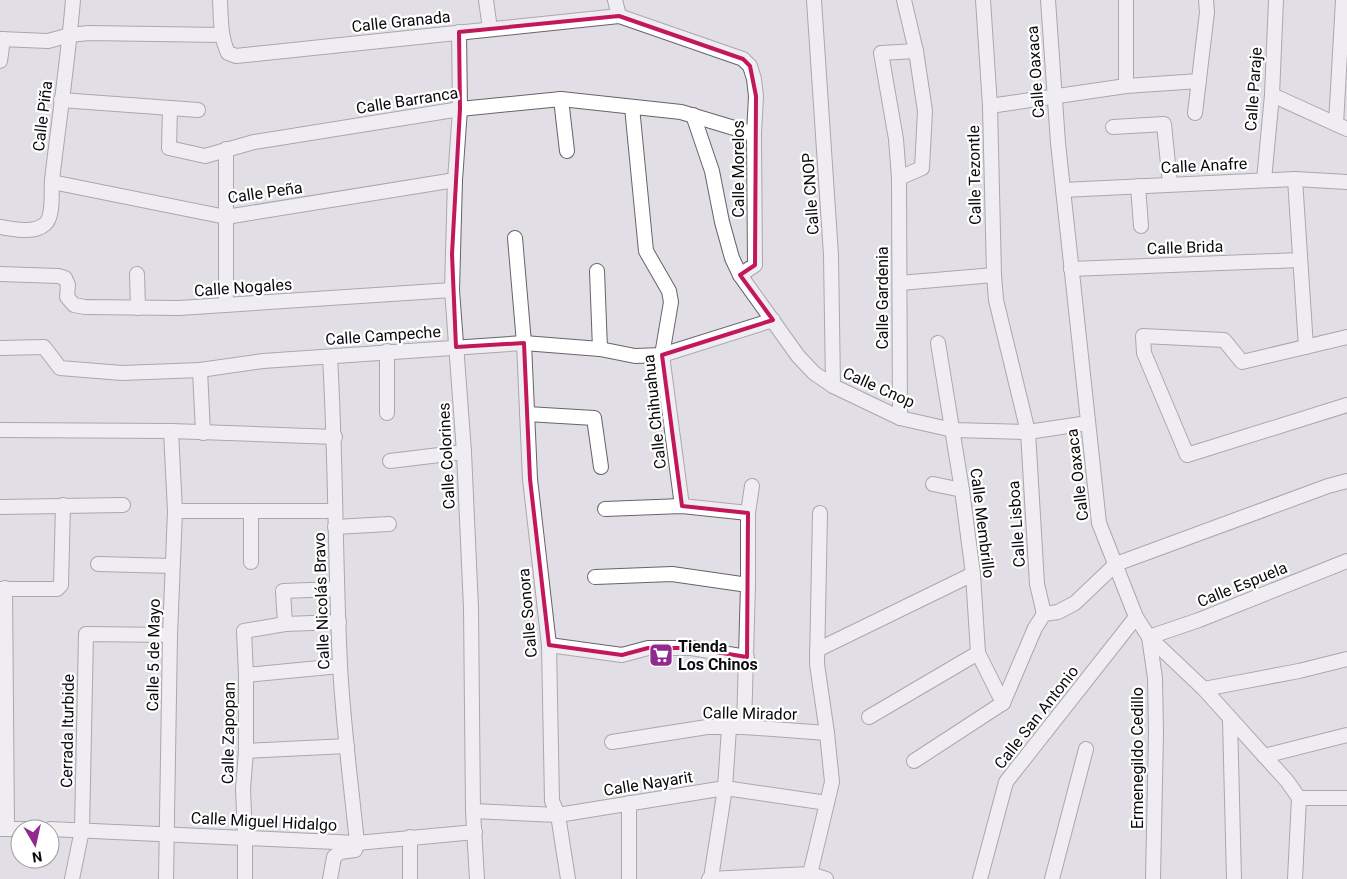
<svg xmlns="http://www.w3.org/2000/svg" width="1347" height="879" font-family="Roboto,sans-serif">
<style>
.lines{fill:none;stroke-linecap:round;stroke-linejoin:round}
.minor-casing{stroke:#666469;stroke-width:16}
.minor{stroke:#fff;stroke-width:14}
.marked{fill:none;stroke:#c2185b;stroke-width:4;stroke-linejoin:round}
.labels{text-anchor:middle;stroke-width:4.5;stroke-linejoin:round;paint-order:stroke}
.street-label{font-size:16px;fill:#0b0b0d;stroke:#fff}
.poi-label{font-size:16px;font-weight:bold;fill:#0b0b0d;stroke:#fff;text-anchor:start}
</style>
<rect width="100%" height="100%" fill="#e1dfe5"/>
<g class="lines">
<g class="minor-casing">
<g id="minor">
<path d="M 220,0 C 221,18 220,36 228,53 L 236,56 L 619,16 L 743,59 L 750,66 L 754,79 L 756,96 L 754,134 L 755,265 L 740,275"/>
<path d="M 486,0 L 490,29"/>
<path d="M 615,0 L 619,16"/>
<path d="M 814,0 L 831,255 L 833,386"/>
<path d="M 983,0 L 990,106 L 994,275 L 996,300 L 1028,432 L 1037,584 L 1044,614"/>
<path d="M 1048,0 L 1058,143 L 1099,523 L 1136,617 L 1149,637 L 1204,689 L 1287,781 L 1299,798 L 1295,879"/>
<path d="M 1126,0 L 1126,86"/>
<path d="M 459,32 L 460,109 L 455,180 L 452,290 L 464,452 L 471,608 L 473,811 L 477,879"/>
<path d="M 0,39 L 48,41 L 70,35 L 89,33 L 222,35"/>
<path d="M 0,61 L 3,39"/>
<path d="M 1272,95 L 1347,129"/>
<path d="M 561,99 L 567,151"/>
<path d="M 61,100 L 198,110"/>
<path d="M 990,106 L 1126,86 L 1199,81"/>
<path d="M 632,107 L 646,251 L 669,291 L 671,302 L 662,355 L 682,506"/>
<path d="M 170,108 L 169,148 L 205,156 L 254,142 L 460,109 L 561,99 L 681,112 L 754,134"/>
<path d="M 1195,113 L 1207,12 L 1206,0"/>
<path d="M 693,115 L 712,171 L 722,222 L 732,258 L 740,275 L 798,356 L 814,373 L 833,386 L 900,418 L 953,430 L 1028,432 L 1088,423"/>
<path d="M 1336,124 L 1343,0"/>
<path d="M 1113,127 L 1164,124 L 1170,184"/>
<path d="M 899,178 L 922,168 L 925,111 L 916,51"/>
<path d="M 1295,179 L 1306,347"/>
<path d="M 1264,180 L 1272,95 L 1276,0"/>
<path d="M 52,182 L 226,217 L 455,180"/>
<path d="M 1138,186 L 1141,226"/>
<path d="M 1063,190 L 1295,179 L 1347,182"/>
<path d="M 0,227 C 13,229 34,234 45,224 C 54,217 51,191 52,180 C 59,120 68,60 73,0"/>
<path d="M 515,238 L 524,343 L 530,479 L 549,645 L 552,801 L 558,815 L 568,879"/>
<path d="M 1071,269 L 1299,260"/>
<path d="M 597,271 L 600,349"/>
<path d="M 0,274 L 58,276 L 65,278 L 68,285 L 67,297 L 74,305 L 85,307 L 179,308 L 452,290"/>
<path d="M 137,274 L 138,308"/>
<path d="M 900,283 L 994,275"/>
<path d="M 226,305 L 226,149"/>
<path d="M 1347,337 L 1242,362 L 1224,340 L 1143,336 L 1144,353 L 1187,455 L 1347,405"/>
<path d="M 938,343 L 962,490 L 973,574 L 978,653 L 1003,703"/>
<path d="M 0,348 L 44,347 L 60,368 L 122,373 L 200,370 L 263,361 L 524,343 L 600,349 L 635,356 L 662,355 L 773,320"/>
<path d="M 387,351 L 387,413"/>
<path d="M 330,357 C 336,459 335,562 340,665 C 343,724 351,784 357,843 L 355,850 L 340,852 L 334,857 L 330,879"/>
<path d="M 200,370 L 203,433"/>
<path d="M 527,414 L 594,418 L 601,467"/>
<path d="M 900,418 L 899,178 L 896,139 L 881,53 L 916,51 L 904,0"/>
<path d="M 0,430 L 171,431 L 335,437"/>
<path d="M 390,461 L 464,452"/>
<path d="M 933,484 L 962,490"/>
<path d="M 0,507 L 123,505"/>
<path d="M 605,509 L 682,506 L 748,513"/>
<path d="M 175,511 L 334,511"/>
<path d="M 251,511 L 251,562"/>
<path d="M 335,527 L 389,524"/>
<path d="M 98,564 L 172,566"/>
<path d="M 595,577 L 672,574 L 748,585"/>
<path d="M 5,588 L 7,829"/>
<path d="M 0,589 L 57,589 L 61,585 L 63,505"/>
<path d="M 285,624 L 283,591 L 337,589"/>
<path d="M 1149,637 L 1155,678 L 1156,733 L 1153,879"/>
<path d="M 1149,637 L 1199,620 L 1347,561"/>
<path d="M 549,645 L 622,655 L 648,648 L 691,648 L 747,657"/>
<path d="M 817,650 L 973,574"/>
<path d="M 246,675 L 340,666"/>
<path d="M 1204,689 L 1299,671 L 1347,659"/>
<path d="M 1003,703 L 1035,628 L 1044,614 L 1058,612 L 1075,603 L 1116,564 L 1328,486 L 1347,481"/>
<path d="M 869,717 L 978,653"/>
<path d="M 1230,719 L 1234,879"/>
<path d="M 744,727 L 748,585 L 748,513 L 752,486"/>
<path d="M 612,742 L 707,727 L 744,727 L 827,733"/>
<path d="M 246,751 L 347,746"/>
<path d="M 1264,756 L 1347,735"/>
<path d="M 914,761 L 1003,703"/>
<path d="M 1299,798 L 1347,798"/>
<path d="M 473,811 L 558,815 L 725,788 L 827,803"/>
<path d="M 0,829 L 31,829"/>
<path d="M 50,829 L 357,843 L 475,832"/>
<path d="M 810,874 L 832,782 L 827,733 L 817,664 L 820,513"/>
<path d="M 711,878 L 725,788 L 729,728"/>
<path d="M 72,879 L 82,830 L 86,634 L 170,635"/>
<path d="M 166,879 L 170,635 L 175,511 L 171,431"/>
<path d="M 245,879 L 245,837 L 243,789 L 246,751 L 246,675 L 244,631 L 285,624 L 339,622"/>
<path d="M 410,879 L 410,837"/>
<path d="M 629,879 L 629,803"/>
<path d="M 709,879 L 810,874 L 826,879"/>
<path d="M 980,879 L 1006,782 L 1136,617"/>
<path d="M 1052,879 L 1086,749"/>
</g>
</g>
<use href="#minor" class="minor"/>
</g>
<path d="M0 0H1347V879H0ZM 619,16 L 743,59 L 750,66 L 756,96 L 755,265 L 740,275 L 773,320 L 662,355 L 682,506 L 748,513 L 747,657 L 691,648 L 648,648 L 622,655 L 549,645 L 530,479 L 524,343 L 456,347 L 452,254 L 460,109 L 459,32 Z" fill="#e1dfe5" fill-opacity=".55" fill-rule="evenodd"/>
<path class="marked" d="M 619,16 L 743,59 L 750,66 L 756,96 L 755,265 L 740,275 L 773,320 L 662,355 L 682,506 L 748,513 L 747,657 L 691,648 L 648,648 L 622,655 L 549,645 L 530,479 L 524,343 L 456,347 L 452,254 L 460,109 L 459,32 Z"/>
<defs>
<g id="supermarket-square" transform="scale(1.25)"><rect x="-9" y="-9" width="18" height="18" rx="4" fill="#91298e" stroke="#fff"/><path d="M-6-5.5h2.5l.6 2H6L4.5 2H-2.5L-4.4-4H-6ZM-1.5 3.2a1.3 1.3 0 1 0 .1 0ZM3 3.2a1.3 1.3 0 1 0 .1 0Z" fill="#fff"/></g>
</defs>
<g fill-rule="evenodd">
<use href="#supermarket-square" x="661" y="655"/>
</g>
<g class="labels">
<g class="street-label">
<text transform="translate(401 21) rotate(-6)" y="6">Calle Granada</text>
<text transform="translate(1035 72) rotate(-94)" y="6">Calle Oaxaca</text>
<text transform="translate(1253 89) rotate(-86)" y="6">Calle Paraje</text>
<text transform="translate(407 100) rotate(-9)" y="6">Calle Barranca</text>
<text transform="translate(42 116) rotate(-83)" y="6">Calle Piña</text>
<text transform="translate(1204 165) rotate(-3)" y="6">Calle Anafre</text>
<text transform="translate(738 169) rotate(-90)" y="6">Calle Morelos</text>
<text transform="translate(974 175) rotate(-91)" y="6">Calle Tezontle</text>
<text transform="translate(265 192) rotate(-8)" y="6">Calle Peña</text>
<text transform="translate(810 194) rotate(-94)" y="6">Calle CNOP</text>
<text transform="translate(1185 247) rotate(-2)" y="6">Calle Brida</text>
<text transform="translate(243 287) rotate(-4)" y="6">Calle Nogales</text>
<text transform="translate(882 298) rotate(-90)" y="6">Calle Gardenia</text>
<text transform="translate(383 335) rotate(-4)" y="6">Calle Campeche</text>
<text transform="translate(879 387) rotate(24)" y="6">Calle Cnop</text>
<text transform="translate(654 412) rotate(-96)" y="6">Calle Chihuahua</text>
<text transform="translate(446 456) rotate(-93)" y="6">Calle Colorines</text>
<text transform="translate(1077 475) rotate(-97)" y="6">Calle Oaxaca</text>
<text transform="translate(983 523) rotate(83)" y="6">Calle Membrillo</text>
<text transform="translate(1016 524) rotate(-94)" y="6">Calle Lisboa</text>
<text transform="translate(1242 584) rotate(-22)" y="6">Calle Espuela</text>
<text transform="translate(321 601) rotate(-92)" y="6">Calle Nicolás Bravo</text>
<text transform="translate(527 613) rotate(-95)" y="6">Calle Sonora</text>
<text transform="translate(153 655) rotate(-89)" y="6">Calle 5 de Mayo</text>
<text transform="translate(750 713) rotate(1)" y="6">Calle Mirador</text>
<text transform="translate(1036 717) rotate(-52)" y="6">Calle San Antonio</text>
<text transform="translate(67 731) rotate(-89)" y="6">Cerrada Iturbide</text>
<text transform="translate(228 733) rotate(-89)" y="6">Calle Zapopan</text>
<text transform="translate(1137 758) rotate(-90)" y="6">Ermenegildo Cedillo</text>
<text transform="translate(648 783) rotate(-9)" y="6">Calle Nayarit</text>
<text transform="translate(264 821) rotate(3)" y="6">Calle Miguel Hidalgo</text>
</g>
<g class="poi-label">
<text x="678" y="652">Tienda<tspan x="678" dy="18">Los Chinos</tspan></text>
</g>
</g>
<g transform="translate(35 844) rotate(171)"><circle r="24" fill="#ffffff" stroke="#9d9d9e"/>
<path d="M0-4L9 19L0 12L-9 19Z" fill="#91298e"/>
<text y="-8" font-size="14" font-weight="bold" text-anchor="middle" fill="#0b0b0d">N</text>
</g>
</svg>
